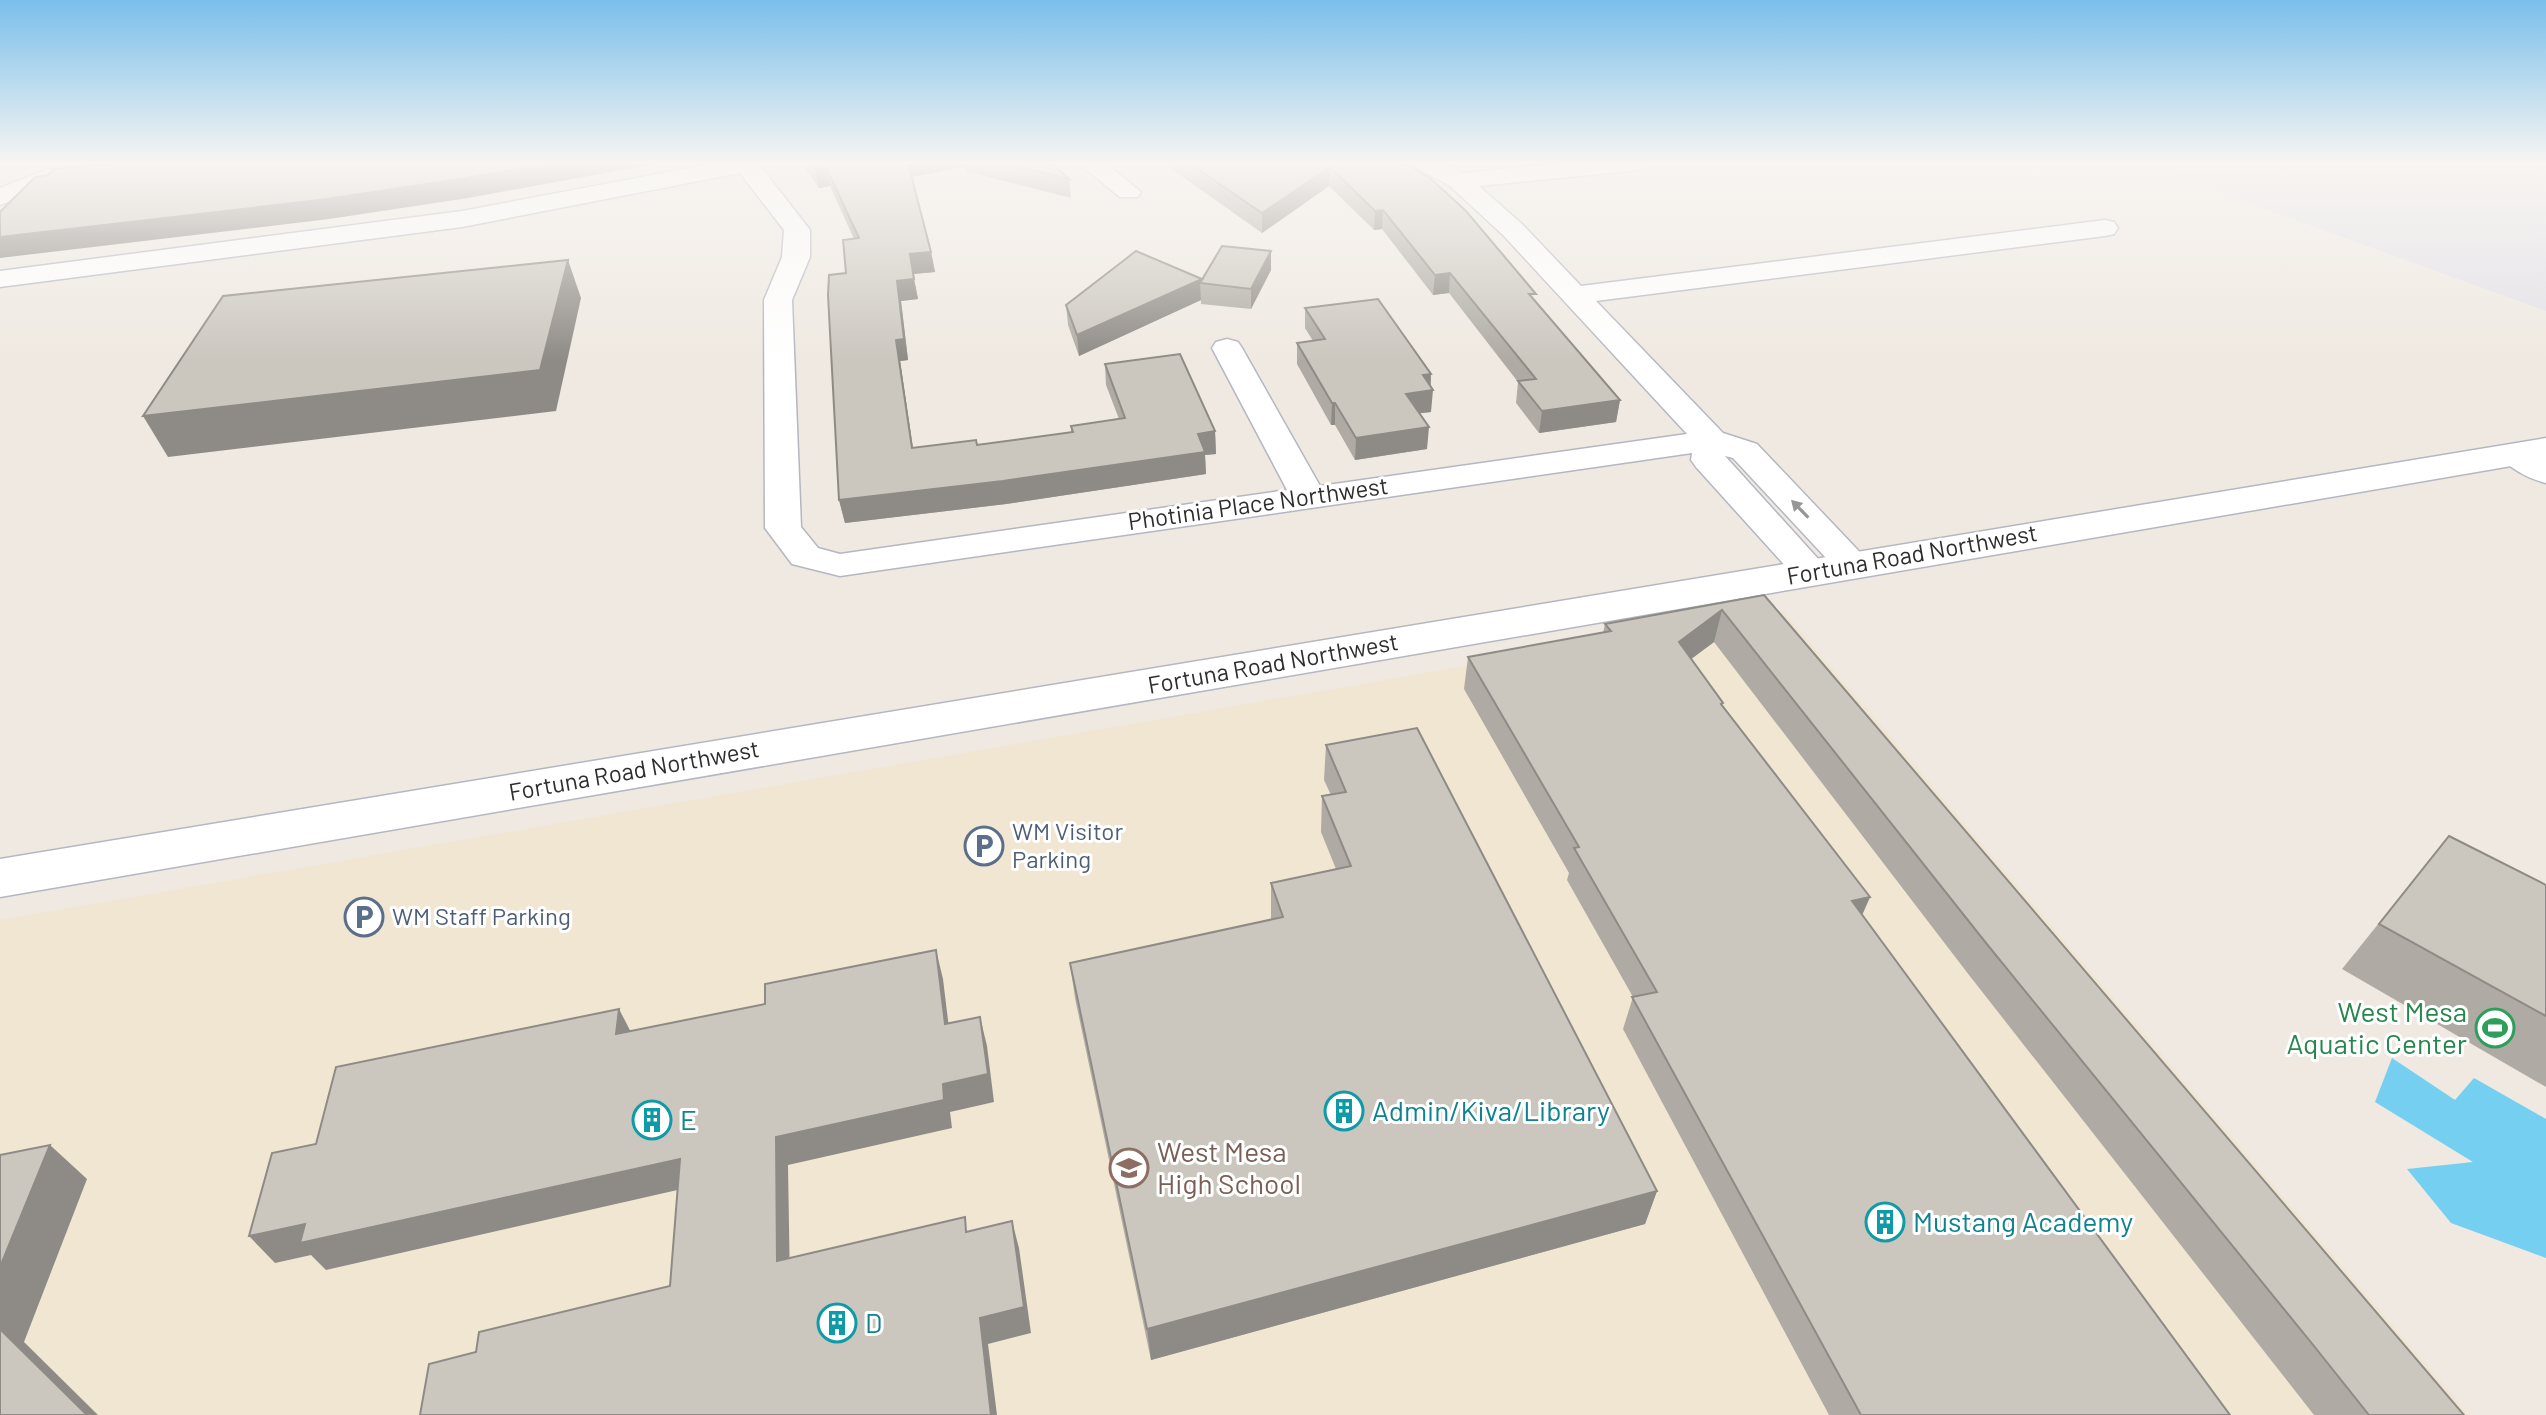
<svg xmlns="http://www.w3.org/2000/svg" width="2546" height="1415" font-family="Barlow,sans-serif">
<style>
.industrial{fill:#e3e1e8}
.education{fill:#f0e6d1}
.water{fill:#75cff0}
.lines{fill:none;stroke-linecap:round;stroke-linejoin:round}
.street-casing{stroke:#b4b7c1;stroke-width:3}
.secondary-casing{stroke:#b4b7c1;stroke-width:3}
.street{fill:#fff;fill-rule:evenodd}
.secondary{fill:#fff;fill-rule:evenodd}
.wall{fill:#afaba4}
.shaded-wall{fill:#8e8b86}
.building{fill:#cbc7bf;stroke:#8e8b86;stroke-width:2}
.oneway{fill:#969696}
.labels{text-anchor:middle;stroke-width:6;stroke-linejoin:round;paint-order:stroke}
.street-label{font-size:24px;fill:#2e2e2e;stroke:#fff}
.service-label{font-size:24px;fill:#4e5e75;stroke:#fff;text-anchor:start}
.near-leisure-label{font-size:28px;fill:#27864d;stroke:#fff;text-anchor:end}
.near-culture-label{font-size:28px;fill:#0d838f;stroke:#fff;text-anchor:start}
.near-education-label{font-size:28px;fill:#785e54;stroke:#fff;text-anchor:start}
</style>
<rect width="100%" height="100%" fill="#efe9e1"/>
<path class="industrial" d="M 2139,163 L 2546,163 L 2546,311 Z"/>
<path class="education" d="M 1783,611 L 2469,1415 L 0,1415 L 0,920 Z"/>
<path class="water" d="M 2392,1058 L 2455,1100 L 2474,1078 L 2546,1119 L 2546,1258 L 2451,1223 L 2407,1169 L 2473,1162 L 2375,1102 Z"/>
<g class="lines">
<g class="street-casing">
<g id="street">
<path d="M 90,163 L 151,163 L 147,168 L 139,170 L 59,182 L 0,205 L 0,188 L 45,170 Z"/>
<path d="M 716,163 L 764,163 L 761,167 L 810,230 L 810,257 L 792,300 L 801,527 L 818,548 L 840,554 L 1287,490 L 1212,348 L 1216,342 L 1227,339 L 1238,342 L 1242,348 L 1320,486 L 1687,434 L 1504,236 L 1450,186 L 1418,168 L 1414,163 L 1443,163 L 1463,173 L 1569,163 L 1650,163 L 1646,168 L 1638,170 L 1479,186 L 1522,224 L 1581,286 L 2105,220 L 2114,222 L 2118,228 L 2114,234 L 2105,236 L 1596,301 L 1723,433 L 1757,444 L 1872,565 L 1866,573 L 1853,576 L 1840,573 L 1733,458 L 1725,456 L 1830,572 L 1824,580 L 1811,583 L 1798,580 L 1696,467 L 1691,460 L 1692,453 L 840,576 L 792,564 L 765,528 L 764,300 L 782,257 L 784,230 L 740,173 L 462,227 L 0,287 L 0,271 L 462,211 Z"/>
<path d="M 1078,163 L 1105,163 L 1141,192 L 1138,197 L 1120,197 Z"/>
<path d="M 2515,444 L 2546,458 L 2546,483 C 2529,479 2508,468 2498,454 L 2503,447 Z"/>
</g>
</g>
<g class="secondary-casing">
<path id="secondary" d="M 2546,438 L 2546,460 L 0,897 L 0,859 Z"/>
</g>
<use href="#street" class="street"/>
<use href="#secondary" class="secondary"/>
</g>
<g class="wall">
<path d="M 801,163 L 1052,163 L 1069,179 L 1071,198 L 968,172 L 964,167 L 911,177 L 931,252 L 935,272 L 913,274 L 918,299 L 901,301 L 908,360 L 900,361 L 913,448 L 977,445 L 1071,432 L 1071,426 L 1119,419 L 1106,385 L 1105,364 L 1215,431 L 1216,454 L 1205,455 L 1206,474 L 1006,504 L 845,523 L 839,500 L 846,273 L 854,239 L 830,186 L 819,188 Z"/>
<path d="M 1163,163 L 1404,163 L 1535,301 L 1620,400 L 1616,422 L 1539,433 L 1516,403 L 1518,382 L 1449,293 L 1433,295 L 1382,229 L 1374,230 L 1329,186 L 1262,233 Z"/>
<path d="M 1271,251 L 1271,270 L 1251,309 L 1201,304 L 1201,300 L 1079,356 L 1068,325 L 1066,305 L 1202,279 Z"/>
<path d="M 1305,308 L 1431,374 L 1431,412 L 1420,413 L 1427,449 L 1355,460 L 1335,425 L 1331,425 L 1297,364 L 1297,343 L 1313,341 L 1305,328 Z"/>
<path d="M 1764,595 L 2464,1415 L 2314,1415 L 1969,975 L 1714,642 L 1691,659 L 1722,706 L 1870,897 L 1862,915 L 2230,1415 L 1829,1415 L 1623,1029 L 1633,997 L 1567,880 L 1569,873 L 1464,689 L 1468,657 L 1603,633 L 1605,624 Z"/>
<path d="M 1326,745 L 1657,1191 L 1645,1224 L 1151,1360 L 1075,998 L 1070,963 L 1271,919 L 1271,883 L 1336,869 L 1321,832 L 1322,796 L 1331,795 L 1324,780 Z"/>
<path d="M 2449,836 L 2546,885 L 2546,1087 L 2342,969 Z"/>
</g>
<g class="shaded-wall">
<path d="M 552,163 L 660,163 L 468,198 L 329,219 L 0,258 L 0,237 Z"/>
<path d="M 907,163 L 964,163 L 964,167 L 910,177 Z"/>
<path d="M 826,167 L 830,186 L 819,188 L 815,169 Z"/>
<path d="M 1330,167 L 1329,186 L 1262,233 L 1262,213 Z"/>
<path d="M 1383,210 L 1382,229 L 1374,230 L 1375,211 Z"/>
<path d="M 1271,251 L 1271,270 L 1251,309 L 1251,289 Z"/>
<path d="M 931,252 L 935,272 L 913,274 L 910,254 Z"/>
<path d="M 568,260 L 581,298 L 556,411 L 168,457 L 143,416 Z"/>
<path d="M 1450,273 L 1449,293 L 1433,295 L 1435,275 Z"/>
<path d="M 914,279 L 918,299 L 901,301 L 908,360 L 900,361 L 916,470 L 896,340 L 897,281 Z"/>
<path d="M 1202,279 L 1202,284 L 1200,283 L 1201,300 L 1079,356 L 1077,335 Z"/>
<path d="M 1431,374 L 1430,390 L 1433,390 L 1431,412 L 1405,415 L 1406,394 L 1423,375 Z"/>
<path d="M 1620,400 L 1616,422 L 1539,433 L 1542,411 Z"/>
<path d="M 1332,403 L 1335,403 L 1335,425 L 1331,425 Z"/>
<path d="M 1429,427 L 1427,449 L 1355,460 L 1356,438 Z"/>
<path d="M 1215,431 L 1216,454 L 1205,455 L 1206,474 L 1006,504 L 845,523 L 839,500 Z"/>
<path d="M 1722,610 L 1714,642 L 1671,674 L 1679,642 Z"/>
<path d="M 1870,897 L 1856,929 L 1852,901 Z"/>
<path d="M 936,950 L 943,979 L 952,1053 L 945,1024 Z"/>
<path d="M 619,1009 L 634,1038 L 616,1034 Z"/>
<path d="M 980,1017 L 987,1046 L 994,1102 L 950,1112 L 952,1128 L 788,1165 L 790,1287 L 777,1261 L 776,1137 L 943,1084 Z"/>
<path d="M 50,1145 L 87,1179 L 24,1342 L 98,1415 L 87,1415 L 0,1329 L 0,1267 Z"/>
<path d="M 680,1159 L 695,1186 L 326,1270 L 311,1255 L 275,1263 L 249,1236 L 305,1224 Z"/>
<path d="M 1657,1191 L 1645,1224 L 1151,1360 L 1147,1329 Z"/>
<path d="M 1012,1221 L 1019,1248 L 1031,1333 L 988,1344 L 997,1415 L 991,1415 L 980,1318 Z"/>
</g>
<g class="building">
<path d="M 118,163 L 552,163 L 460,179 L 320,200 L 0,237 L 0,212 L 35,177 L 48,175 L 54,169 Z"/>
<path d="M 810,163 L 908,163 L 931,252 L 910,254 L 914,279 L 897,281 L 904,339 L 896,340 L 912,448 L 976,440 L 977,445 L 1073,432 L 1071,426 L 1125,418 L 1105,364 L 1180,354 L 1215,431 L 1198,434 L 1205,452 L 1003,481 L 839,500 L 828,295 L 829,275 L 846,273 L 843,240 L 859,238 L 826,167 L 815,169 Z"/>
<path d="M 1004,163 L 1052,163 L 1069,179 Z"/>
<path d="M 1189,163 L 1404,163 L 1429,177 L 1466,211 L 1536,294 L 1529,294 L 1620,400 L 1542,411 L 1518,381 L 1536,379 L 1450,273 L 1435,275 L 1383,210 L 1375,211 L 1330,167 L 1262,213 Z"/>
<path d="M 1222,246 L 1271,251 L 1251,289 L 1200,283 Z"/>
<path d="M 1136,251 L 1202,279 L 1077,335 L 1066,305 Z"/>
<path d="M 568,260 L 540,370 L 143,416 L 223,296 Z"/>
<path d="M 1378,299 L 1431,374 L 1423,375 L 1433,390 L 1406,394 L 1429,427 L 1356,438 L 1335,403 L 1332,403 L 1297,343 L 1325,339 L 1305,308 Z"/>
<path d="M 1764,595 L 2464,1415 L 2369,1415 L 2314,1346 L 1986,943 L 1722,610 L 1679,642 L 1723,703 L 1721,704 L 1870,897 L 1852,901 L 2230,1415 L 1861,1415 L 1632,997 L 1657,992 L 1574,848 L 1579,847 L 1468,657 L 1611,631 L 1605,624 Z"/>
<path d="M 1417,728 L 1657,1191 L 1147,1329 L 1070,963 L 1283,917 L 1271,883 L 1351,866 L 1322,796 L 1346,792 L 1326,745 Z"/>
<path d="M 2449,836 L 2546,885 L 2546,1016 L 2379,924 Z"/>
<path d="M 936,950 L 945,1024 L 980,1017 L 988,1074 L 943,1084 L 944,1100 L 776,1137 L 777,1261 L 965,1217 L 966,1232 L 1012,1221 L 1024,1307 L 980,1318 L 991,1415 L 420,1415 L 429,1364 L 476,1352 L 479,1332 L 670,1286 L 680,1159 L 300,1243 L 305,1224 L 249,1236 L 272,1153 L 316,1144 L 336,1067 L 619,1009 L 616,1034 L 765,1004 L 765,984 Z"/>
<path d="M 50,1145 L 0,1267 L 0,1155 Z"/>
<path d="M 0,1329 L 87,1415 L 0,1415 Z"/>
</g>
<defs><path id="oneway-solid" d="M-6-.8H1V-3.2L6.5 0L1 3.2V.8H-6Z" transform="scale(2)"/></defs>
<use class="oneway" href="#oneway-solid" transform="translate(1800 509) rotate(-134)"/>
<linearGradient id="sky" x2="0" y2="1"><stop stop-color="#7abfeb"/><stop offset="0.45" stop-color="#f8f5f2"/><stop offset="1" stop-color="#f8f5f2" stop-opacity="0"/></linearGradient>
<rect width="2546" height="361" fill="url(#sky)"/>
<defs>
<g id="parking-ring" transform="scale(2)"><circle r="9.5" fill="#fff" stroke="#5c6f8a" stroke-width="1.5"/><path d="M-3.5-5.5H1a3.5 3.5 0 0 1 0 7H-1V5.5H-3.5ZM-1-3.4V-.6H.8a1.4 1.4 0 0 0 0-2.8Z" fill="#5c6f8a"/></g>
<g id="stadium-ring" transform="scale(2)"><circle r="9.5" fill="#fff" stroke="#2e9e5b" stroke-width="1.5"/><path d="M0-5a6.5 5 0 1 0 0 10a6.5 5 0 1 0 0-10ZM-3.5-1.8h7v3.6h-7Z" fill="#2e9e5b"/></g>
<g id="building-ring" transform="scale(2)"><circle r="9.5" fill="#fff" stroke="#0f9aa8" stroke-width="1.5"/><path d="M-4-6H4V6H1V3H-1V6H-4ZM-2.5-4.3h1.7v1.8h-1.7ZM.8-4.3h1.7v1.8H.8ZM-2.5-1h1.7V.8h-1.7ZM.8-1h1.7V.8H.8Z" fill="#0f9aa8"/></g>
<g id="school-ring" transform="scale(2)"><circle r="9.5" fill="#fff" stroke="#8d6e63" stroke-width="1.5"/><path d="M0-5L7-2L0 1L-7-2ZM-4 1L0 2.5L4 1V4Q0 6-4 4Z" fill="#8d6e63"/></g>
</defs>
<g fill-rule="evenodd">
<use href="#parking-ring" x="984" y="846"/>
<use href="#parking-ring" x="364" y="917"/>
<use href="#stadium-ring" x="2495" y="1028"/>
<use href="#building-ring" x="1344" y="1111"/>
<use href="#building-ring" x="652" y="1120"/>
<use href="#school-ring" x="1129" y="1168"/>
<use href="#building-ring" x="1885" y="1222"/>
<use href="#building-ring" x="837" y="1323"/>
</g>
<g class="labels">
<g class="street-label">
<text transform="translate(1258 504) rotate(-8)" y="8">Photinia Place Northwest</text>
<text transform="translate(1912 555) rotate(-10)" y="8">Fortuna Road Northwest</text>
<text transform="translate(1273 664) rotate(-10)" y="8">Fortuna Road Northwest</text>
<text transform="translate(634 771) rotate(-10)" y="8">Fortuna Road Northwest</text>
</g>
<g class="service-label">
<text x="1012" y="840">WM Visitor<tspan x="1012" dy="28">Parking</tspan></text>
<text x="392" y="925">WM Staff Parking</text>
</g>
<g class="near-leisure-label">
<text x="2467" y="1022">West Mesa<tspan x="2467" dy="32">Aquatic Center</tspan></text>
</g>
<g class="near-culture-label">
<text x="1372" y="1121">Admin/Kiva/Library</text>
<text x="680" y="1130">E</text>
<text x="1913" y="1232">Mustang Academy</text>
<text x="865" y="1333">D</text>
</g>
<g class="near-education-label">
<text x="1157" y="1162">West Mesa<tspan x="1157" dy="32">High School</tspan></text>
</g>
</g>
</svg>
